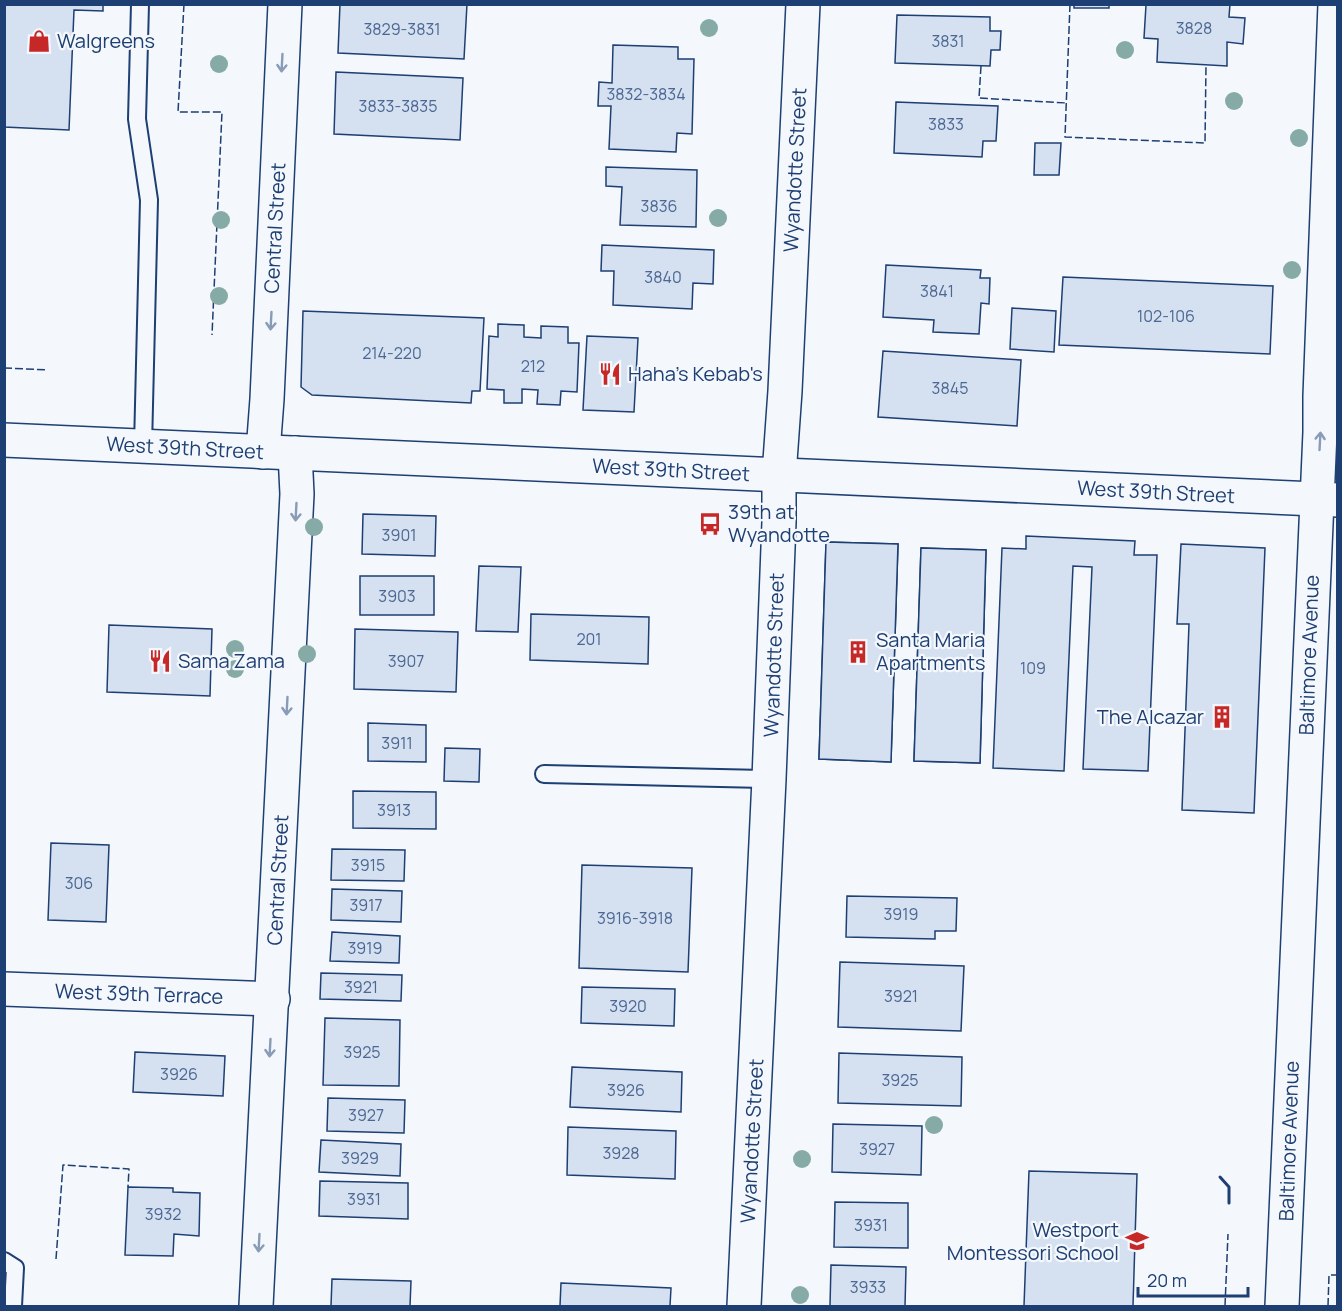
<svg xmlns="http://www.w3.org/2000/svg" width="1342" height="1311" font-family="Manrope,sans-serif">
<style>
.building{fill:#d5e0f0;stroke:#1d3f73;stroke-width:1.5}
.lines{fill:none;stroke-linecap:round;stroke-linejoin:round}
.service-casing{stroke:#1d3f73;stroke-width:20}
.minor-casing{stroke:#1d3f73;stroke-width:36}
.secondary-casing{stroke:#1d3f73;stroke-width:36}
.service{stroke:#f4f7fb;stroke-width:16}
.minor{stroke:#f4f7fb;stroke-width:33}
.secondary{stroke:#f4f7fb;stroke-width:33}
.fence{stroke:#1d3f73;stroke-width:1.5;stroke-dasharray:8 3;stroke-linecap:butt}
.wall{stroke:#1d3f73;stroke-width:3}
.tree{fill:#86aba6}
.oneway{stroke:#889bb7}
.labels{text-anchor:middle;stroke-width:4.5;stroke-linejoin:round;paint-order:stroke}
.number-label{font-size:16px;fill:#4b6792}
.poi-label{font-size:20px;fill:#1d3f73;stroke:#f4f7fb;text-anchor:start}
.street-label{font-size:20px;fill:#1d3f73;stroke:#f4f7fb}
</style>
<rect width="100%" height="100%" fill="#f4f7fb"/>
<g class="building">
<path d="M 4,4 L 103,4 L 103,11 L 74,10 L 69,130 L 4,127 Z"/>
<path d="M 340,4 L 467,4 L 464,59 L 338,53 Z"/>
<rect x="1074" y="4" width="35" height="4"/>
<path d="M 1163,4 L 1230,4 L 1229,17 L 1245,18 L 1243,44 L 1227,42 L 1227,66 L 1157,62 L 1158,39 L 1144,38 L 1146,5 Z"/>
<path d="M 897,15 L 990,17 L 990,31 L 1001,31 L 1000,50 L 991,50 L 990,66 L 895,63 Z"/>
<path d="M 613,45 L 678,47 L 678,59 L 694,59 L 692,134 L 677,133 L 676,152 L 609,149 L 611,106 L 598,106 L 599,82 L 612,83 Z"/>
<path d="M 336,72 L 463,78 L 460,140 L 334,134 Z"/>
<path d="M 896,102 L 998,106 L 996,141 L 983,141 L 982,157 L 894,153 Z"/>
<path d="M 1035,143 L 1061,143 L 1059,175 L 1034,175 Z"/>
<path d="M 606,167 L 697,170 L 696,227 L 620,225 L 622,187 L 606,186 Z"/>
<path d="M 602,245 L 714,250 L 713,284 L 693,283 L 692,309 L 613,305 L 614,271 L 601,271 Z"/>
<path d="M 886,265 L 981,270 L 980,278 L 990,278 L 989,304 L 981,303 L 979,334 L 933,332 L 934,320 L 883,317 Z"/>
<path d="M 1063,277 L 1273,286 L 1270,354 L 1059,345 Z"/>
<path d="M 1012,308 L 1056,311 L 1054,352 L 1010,349 Z"/>
<path d="M 303,311 L 484,318 L 480,391 L 472,391 L 471,403 L 312,395 L 301,387 Z"/>
<path d="M 498,324 L 524,325 L 524,337 L 541,338 L 541,326 L 568,327 L 568,343 L 579,343 L 577,392 L 561,391 L 560,405 L 537,404 L 538,390 L 522,389 L 522,403 L 504,403 L 504,390 L 487,389 L 489,336 L 498,337 Z"/>
<path d="M 587,336 L 638,338 L 634,412 L 583,410 Z"/>
<path d="M 883,351 L 1021,360 L 1017,426 L 878,417 Z"/>
<path d="M 363,514 L 436,516 L 435,556 L 362,554 Z"/>
<path d="M 1026,536 L 1135,541 L 1134,555 L 1157,555 L 1148,771 L 1083,769 L 1092,567 L 1073,566 L 1064,771 L 993,768 L 1002,548 L 1026,549 Z"/>
<path d="M 826,542 L 898,544 L 891,762 L 819,759 Z"/>
<path d="M 826,542 L 898,544 L 891,762 L 819,759 Z"/>
<path d="M 1181,544 L 1265,548 L 1254,813 L 1182,810 L 1189,624 L 1177,624 Z"/>
<path d="M 921,548 L 986,550 L 980,763 L 914,761 Z"/>
<path d="M 921,548 L 986,550 L 980,763 L 914,761 Z"/>
<path d="M 479,566 L 521,567 L 518,632 L 476,631 Z"/>
<rect x="360" y="576" width="74" height="39"/>
<path d="M 531,614 L 649,617 L 648,664 L 530,660 Z"/>
<path d="M 109,625 L 212,629 L 210,696 L 107,692 Z"/>
<path d="M 355,629 L 458,632 L 456,692 L 354,689 Z"/>
<path d="M 368,723 L 426,725 L 426,762 L 368,761 Z"/>
<path d="M 445,748 L 480,749 L 479,782 L 444,781 Z"/>
<path d="M 353,791 L 436,792 L 436,829 L 353,828 Z"/>
<path d="M 51,843 L 109,845 L 106,922 L 48,920 Z"/>
<path d="M 332,849 L 405,850 L 404,881 L 331,880 Z"/>
<path d="M 582,865 L 692,868 L 688,972 L 579,968 Z"/>
<path d="M 332,889 L 402,891 L 401,922 L 331,920 Z"/>
<path d="M 847,896 L 957,898 L 956,931 L 935,931 L 935,939 L 846,937 Z"/>
<path d="M 332,932 L 400,936 L 399,963 L 330,961 Z"/>
<path d="M 840,962 L 964,966 L 961,1031 L 838,1027 Z"/>
<path d="M 321,973 L 402,975 L 401,1001 L 320,999 Z"/>
<path d="M 582,987 L 675,989 L 674,1026 L 581,1023 Z"/>
<path d="M 325,1018 L 400,1020 L 399,1086 L 323,1085 Z"/>
<path d="M 135,1052 L 225,1056 L 223,1096 L 133,1092 Z"/>
<path d="M 839,1053 L 962,1057 L 961,1106 L 838,1103 Z"/>
<path d="M 572,1067 L 682,1072 L 681,1112 L 570,1107 Z"/>
<path d="M 328,1098 L 405,1100 L 404,1133 L 327,1131 Z"/>
<path d="M 833,1124 L 922,1126 L 921,1175 L 832,1172 Z"/>
<path d="M 568,1127 L 676,1131 L 675,1179 L 567,1175 Z"/>
<path d="M 321,1140 L 401,1144 L 400,1176 L 319,1172 Z"/>
<path d="M 1029,1171 L 1137,1174 L 1133,1306 L 1024,1306 Z"/>
<path d="M 320,1181 L 408,1183 L 408,1219 L 319,1216 Z"/>
<path d="M 128,1187 L 173,1188 L 173,1192 L 200,1193 L 199,1236 L 174,1234 L 173,1256 L 125,1255 Z"/>
<path d="M 835,1202 L 908,1203 L 908,1248 L 834,1247 Z"/>
<path d="M 831,1265 L 906,1267 L 905,1306 L 830,1306 Z"/>
<path d="M 332,1279 L 411,1281 L 410,1306 L 331,1306 Z"/>
<path d="M 561,1283 L 671,1288 L 670,1306 L 560,1306 Z"/>
</g>
<g class="lines">
<g class="service-casing">
<g id="service">
<path d="M 140,4 L 137,119 L 149,200 L 143,446"/>
<path d="M 544,774 L 769,779"/>
<path d="M 4,1261 L 15,1268 L 13,1306"/>
</g>
</g>
<g class="minor-casing">
<g id="minor">
<path d="M 263,452 L 267,399 L 285,4"/>
<path d="M 4,989 L 273,999"/>
<path d="M 256,1306 L 297,494 L 295,453"/>
<path d="M 744,1306 L 769,779 L 779,522 L 779,475 L 785,391 L 803,4"/>
<path d="M 1282,1306 L 1320,432 L 1320,396 L 1335,4"/>
</g>
</g>
<g class="secondary-casing">
<path id="secondary" d="M 4,440 L 1338,500"/>
</g>
<use href="#service" class="service"/>
<use href="#minor" class="minor"/>
<use href="#secondary" class="secondary"/>
<g class="fence">
<path d="M 184,4 L 178,112 L 222,112 L 212,335"/>
<path d="M 1070,4 L 1065,137 L 1205,143 L 1206,65"/>
<path d="M 981,66 L 979,98 L 1067,103"/>
<path d="M 4,368 L 48,370"/>
<path d="M 56,1259 L 63,1165 L 129,1169 L 128,1187"/>
<path d="M 1225,1306 L 1228,1234"/>
<path d="M 1328,1306 L 1329,1275 L 1338,1275"/>
</g>
<path class="wall" d="M 1220,1177 L 1229,1187 L 1229,1203"/>
</g>
<g class="tree">
<circle cx="709" cy="28" r="9"/>
<circle cx="1125" cy="50" r="9"/>
<circle cx="219" cy="64" r="9"/>
<circle cx="1234" cy="101" r="9"/>
<circle cx="1299" cy="138" r="9"/>
<circle cx="718" cy="218" r="9"/>
<circle cx="221" cy="220" r="9"/>
<circle cx="1292" cy="270" r="9"/>
<circle cx="219" cy="296" r="9"/>
<circle cx="314" cy="527" r="9"/>
<circle cx="235" cy="649" r="9"/>
<circle cx="307" cy="654" r="9"/>
<circle cx="235" cy="669" r="9"/>
<circle cx="934" cy="1125" r="9"/>
<circle cx="802" cy="1159" r="9"/>
<circle cx="800" cy="1295" r="9"/>
</g>
<defs><path id="oneway-shaft" d="M-6 0H5M1.5-3L5.5 0L1.5 3" fill="none" stroke-width="1.6" stroke-linecap="round" stroke-linejoin="round" transform="scale(1.5)"/></defs>
<g class="oneway">
<use href="#oneway-shaft" transform="translate(282 63) rotate(93)"/>
<use href="#oneway-shaft" transform="translate(271 321) rotate(93)"/>
<use href="#oneway-shaft" transform="translate(1320 441) rotate(-87)"/>
<use href="#oneway-shaft" transform="translate(296 512) rotate(93)"/>
<use href="#oneway-shaft" transform="translate(287 706) rotate(93)"/>
<use href="#oneway-shaft" transform="translate(270 1048) rotate(93)"/>
<use href="#oneway-shaft" transform="translate(259 1243) rotate(93)"/>
</g>
<defs>
<g id="shop-bare" transform="scale(1.8)"><path d="M-5-2.5h2.3a2.7 3.5 0 0 1 5.4 0H5L5.5 6h-11ZM-1.5-2.5h3a1.5 2.3 0 0 0-3 0Z" fill="#c62828" stroke="#f4f7fb" stroke-width="2.5" paint-order="stroke"/></g>
<g id="restaurant-bare" transform="scale(1.8)"><path d="M-5-6h1v4h1v-4h1v4h1v-4h1v5L-1.5 .5V6h-2V.5L-5-1ZM5-6V6H3V1.5H1.5Q1.5-4 5-6Z" fill="#c62828" stroke="#f4f7fb" stroke-width="2.5" paint-order="stroke"/></g>
<g id="bus-bare" transform="scale(1.8)"><path d="M-5-6H5V4H4V6H2V4H-2V6H-4V4H-5ZM-3.5-4V0h7V-4ZM-3.5 1.2v1.5H-2V1.2ZM2 1.2v1.5H3.5V1.2Z" fill="#c62828" stroke="#f4f7fb" stroke-width="2.5" paint-order="stroke"/></g>
<g id="building-bare" transform="scale(1.8)"><path d="M-4-6H4V6H1V3H-1V6H-4ZM-2.5-4.3h1.7v1.8h-1.7ZM.8-4.3h1.7v1.8H.8ZM-2.5-1h1.7V.8h-1.7ZM.8-1h1.7V.8H.8Z" fill="#c62828" stroke="#f4f7fb" stroke-width="2.5" paint-order="stroke"/></g>
<g id="school-bare" transform="scale(1.8)"><path d="M0-5L7-2L0 1L-7-2ZM-4 1L0 2.5L4 1V4Q0 6-4 4Z" fill="#c62828" stroke="#f4f7fb" stroke-width="2.5" paint-order="stroke"/></g>
</defs>
<g fill-rule="evenodd">
<use href="#shop-bare" x="39" y="41"/>
<use href="#restaurant-bare" x="610" y="374"/>
<use href="#bus-bare" x="710" y="524"/>
<use href="#building-bare" x="858" y="652"/>
<use href="#restaurant-bare" x="160" y="661"/>
<use href="#building-bare" x="1222" y="717"/>
<use href="#school-bare" x="1137" y="1241"/>
</g>
<g class="labels">
<g class="number-label">
<text x="1194" y="34">3828</text>
<text x="402" y="35">3829-3831</text>
<text x="948" y="47">3831</text>
<text x="646" y="100">3832-3834</text>
<text x="398" y="112">3833-3835</text>
<text x="946" y="130">3833</text>
<text x="659" y="212">3836</text>
<text x="663" y="283">3840</text>
<text x="937" y="297">3841</text>
<text x="1166" y="322">102-106</text>
<text x="392" y="359">214-220</text>
<text x="533" y="372">212</text>
<text x="950" y="394">3845</text>
<text x="399" y="541">3901</text>
<text x="397" y="602">3903</text>
<text x="589" y="645">201</text>
<text x="406" y="667">3907</text>
<text x="1033" y="674">109</text>
<text x="397" y="749">3911</text>
<text x="394" y="816">3913</text>
<text x="368" y="871">3915</text>
<text x="79" y="889">306</text>
<text x="366" y="911">3917</text>
<text x="901" y="920">3919</text>
<text x="635" y="924">3916-3918</text>
<text x="365" y="954">3919</text>
<text x="361" y="993">3921</text>
<text x="901" y="1002">3921</text>
<text x="628" y="1012">3920</text>
<text x="362" y="1058">3925</text>
<text x="179" y="1080">3926</text>
<text x="900" y="1086">3925</text>
<text x="626" y="1096">3926</text>
<text x="366" y="1121">3927</text>
<text x="877" y="1155">3927</text>
<text x="621" y="1159">3928</text>
<text x="360" y="1164">3929</text>
<text x="364" y="1205">3931</text>
<text x="163" y="1220">3932</text>
<text x="871" y="1231">3931</text>
<text x="868" y="1293">3933</text>
</g>
<g class="poi-label">
<text x="57" y="48">Walgreens</text>
<text x="628" y="381">Haha's Kebab's</text>
<text x="728" y="519">39th at<tspan x="728" dy="23">Wyandotte</tspan></text>
<text x="876" y="647">Santa Maria<tspan x="876" dy="23">Apartments</tspan></text>
<text x="178" y="668">Sama Zama</text>
<text x="1204" y="724" text-anchor="end">The Alcazar</text>
<text x="1119" y="1237" text-anchor="end">Westport<tspan x="1119" dy="23">Montessori School</tspan></text>
</g>
<g class="street-label">
<text transform="translate(795 170) rotate(-87)" y="7">Wyandotte Street</text>
<text transform="translate(275 228) rotate(-87)" y="7">Central Street</text>
<text transform="translate(185 448) rotate(3)" y="7">West 39th Street</text>
<text transform="translate(671 470) rotate(3)" y="7">West 39th Street</text>
<text transform="translate(1156 492) rotate(3)" y="7">West 39th Street</text>
<text transform="translate(774 655) rotate(-88)" y="7">Wyandotte Street</text>
<text transform="translate(1309 655) rotate(-88)" y="7">Baltimore Avenue</text>
<text transform="translate(278 880) rotate(-87)" y="7">Central Street</text>
<text transform="translate(139 994) rotate(2)" y="7">West 39th Terrace</text>
<text transform="translate(752 1141) rotate(-87)" y="7">Wyandotte Street</text>
<text transform="translate(1289 1141) rotate(-88)" y="7">Baltimore Avenue</text>
</g>
</g>
<rect width="1342" height="1311" fill="none" stroke="#1d3f73" stroke-width="12"/>
<path d="M1138 1287v9h110v-9" fill="none" stroke="#1d3f73" stroke-width="3"/>
<text x="1147" y="1287" font-size="18" fill="#1d3f73" stroke="#f4f7fb" stroke-width="4.5" paint-order="stroke">20 m</text>
</svg>
